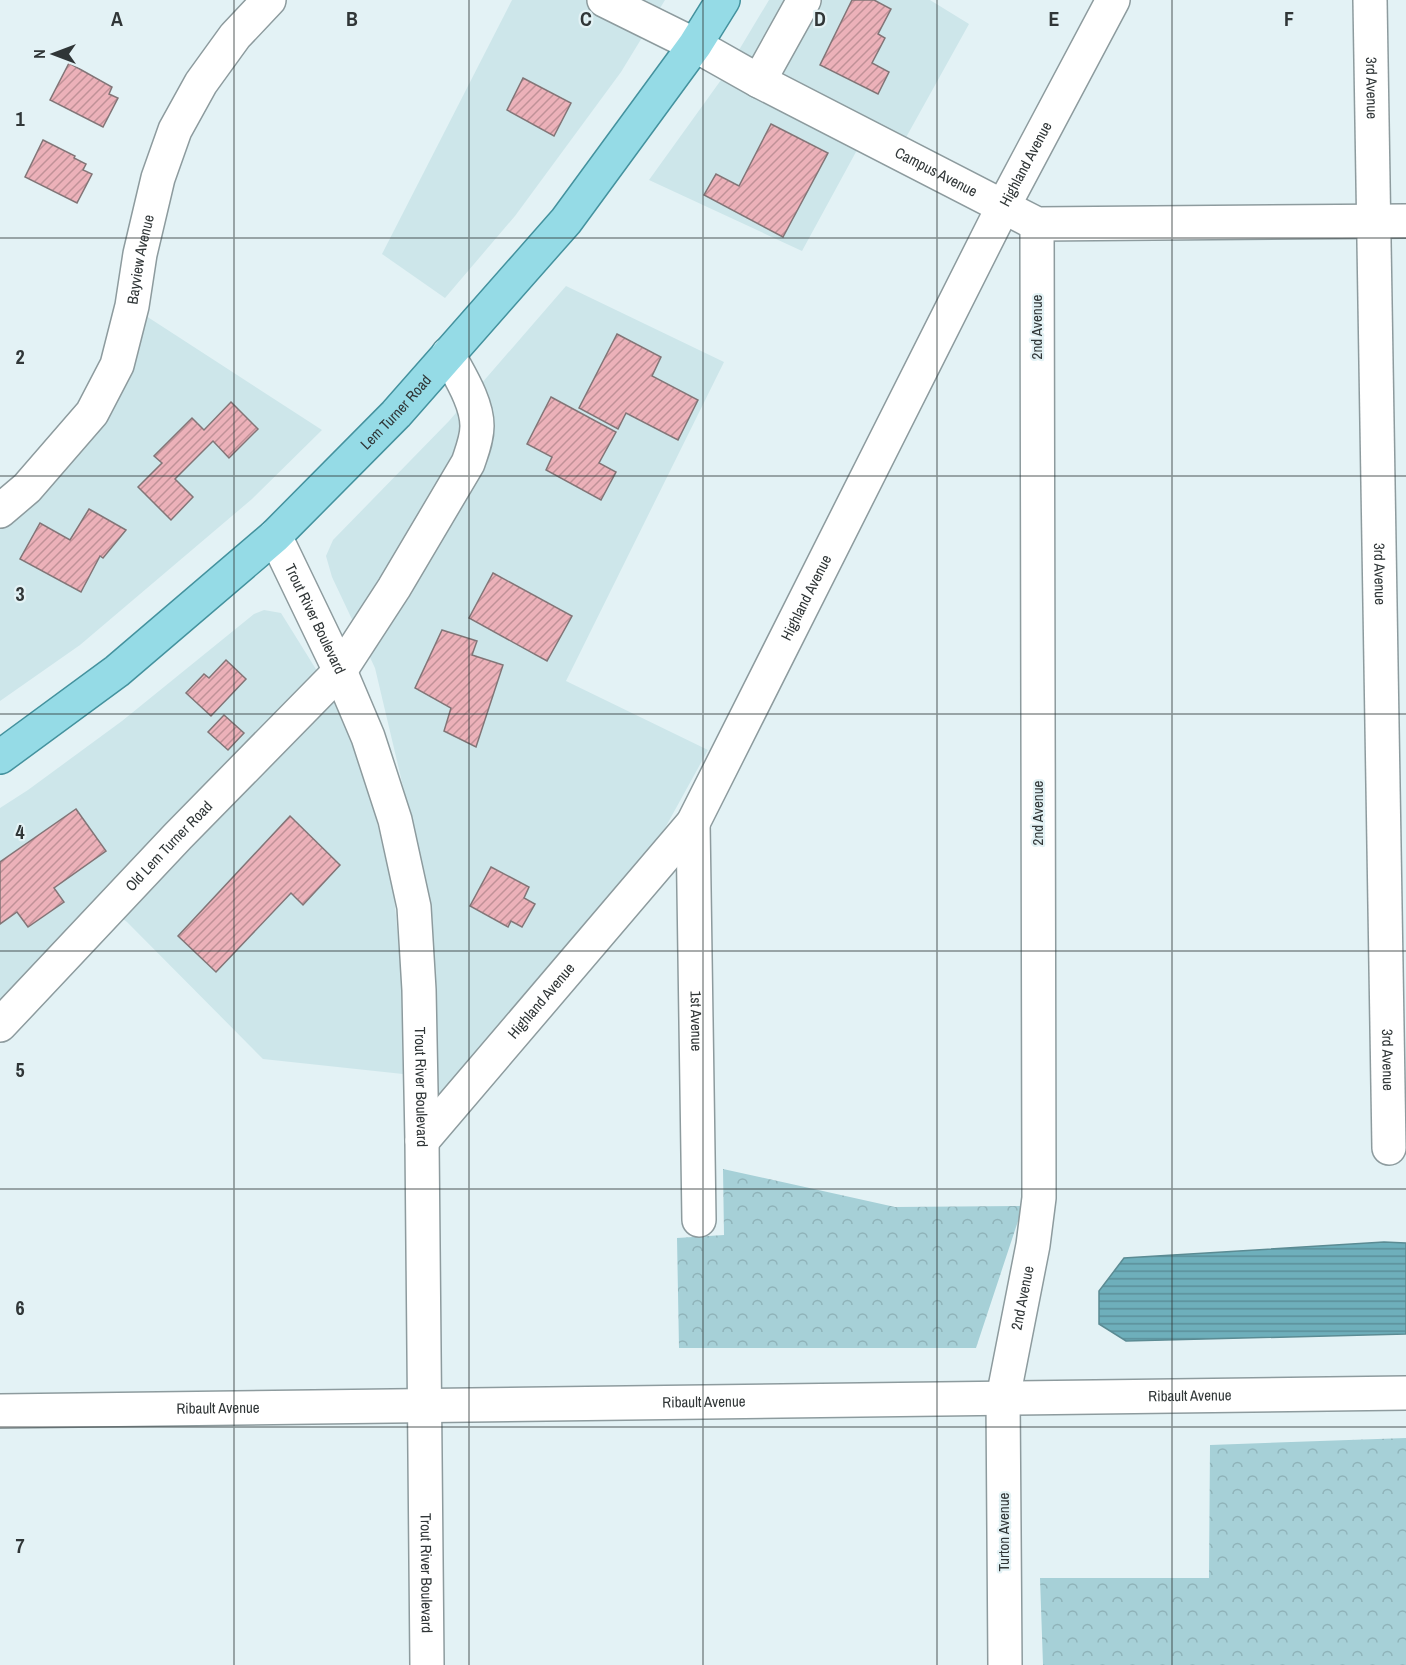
<svg xmlns="http://www.w3.org/2000/svg" width="1406" height="1665" font-family="'Archivo Narrow',sans-serif">
<style>
.built{fill:#cde6ea}
.forest{fill:url(#forest-crowns)}
.water{fill:url(#water-rules);stroke:#5b8b93;stroke-width:1.5}
.building{fill:url(#building-hatch);stroke:#827577;stroke-width:1.5}
.lines{fill:none;stroke-linecap:round;stroke-linejoin:round}
.minor-casing{stroke:#8d9b9e;stroke-width:36}
.major-casing{stroke:#44929e;stroke-width:36}
.minor{stroke:#fff;stroke-width:33}
.major{stroke:#95dbe6;stroke-width:33}
.grid{fill:none;stroke:#303637;stroke-width:1.5;stroke-opacity:0.55}
.labels{text-anchor:middle;stroke-width:4.5;stroke-linejoin:round;paint-order:stroke}
.street-label{font-size:15px;fill:#303637;stroke:#e3f2f5}
.grid-label{font-size:20px;text-anchor:middle;font-weight:bold;fill:#303637;stroke:#e3f2f5;stroke-width:4.5;stroke-linejoin:round;paint-order:stroke}
</style>
<defs>
<pattern id="forest-crowns" width="20" height="18" patternUnits="userSpaceOnUse" patternTransform="scale(1.5)"><rect width="20" height="18" fill="#a6d0d7"/><path d="M2 6a3 3 0 1 1 6 0M12 15a3 3 0 1 1 6 0" fill="none" stroke="#8fb3b9"/></pattern>
<pattern id="water-rules" width="6" height="5" patternUnits="userSpaceOnUse" patternTransform="scale(1.5)"><rect width="6" height="5" fill="#6eafbb"/><path d="M0 2.5h6" fill="none" stroke="#5b8f99"/></pattern>
<pattern id="building-hatch" width="6" height="6" patternUnits="userSpaceOnUse" patternTransform="scale(1.5)"><rect width="6" height="6" fill="#ecb1b9"/><path d="M-1 1l2-2M0 6l6-6M5 7l2-2" fill="none" stroke="#c09197"/></pattern>
</defs>
<rect width="100%" height="100%" fill="#e3f2f5"/>
<g class="built">
<path d="M 512,0 L 665,0 L 621,72 L 515,216 L 445,298 L 382,254 Z"/>
<path d="M 769,0 L 930,0 L 969,24 L 904,141 L 869,128 L 802,251 L 649,180 L 721,80 Z"/>
<path d="M 566,286 L 724,362 L 566,681 L 708,750 L 659,839 L 439,1096 L 428,906 L 415,837 L 375,668 L 332,577 L 326,556 L 333,540 L 449,421 Z"/>
<path d="M 143,314 L 322,430 L 252,499 L 80,645 L 0,701 L 0,528 L 45,491 Z"/>
<path d="M 264,610 L 281,613 L 337,703 L 371,797 L 394,895 L 401,971 L 403,1074 L 263,1059 L 127,922 L 97,900 L 0,1004 L 0,808 L 28,790 L 122,721 L 254,614 Z"/>
</g>
<g class="forest">
<path d="M 723,1169 L 895,1207 L 1023,1206 L 976,1348 L 679,1348 L 677,1238 L 724,1235 Z"/>
<path d="M 1406,1438 L 1406,1665 L 1043,1665 L 1040,1578 L 1209,1578 L 1210,1445 Z"/>
</g>
<path class="water" d="M 1384,1242 L 1406,1243 L 1406,1334 L 1126,1341 L 1099,1324 L 1099,1291 L 1124,1258 Z"/>
<g class="building">
<path d="M 852,0 L 874,0 L 891,9 L 878,34 L 885,38 L 872,63 L 889,72 L 878,94 L 820,65 Z"/>
<path d="M 69,63 L 112,87 L 109,94 L 118,98 L 103,127 L 50,100 Z"/>
<path d="M 523,78 L 571,103 L 554,136 L 507,110 Z"/>
<path d="M 771,124 L 828,153 L 783,237 L 704,195 L 716,174 L 739,186 Z"/>
<path d="M 43,140 L 75,156 L 74,158 L 86,164 L 83,170 L 92,174 L 77,203 L 25,177 Z"/>
<path d="M 617,334 L 661,357 L 652,376 L 698,400 L 678,440 L 626,413 L 618,429 L 579,408 Z"/>
<path d="M 551,397 L 616,432 L 599,463 L 616,472 L 601,500 L 546,470 L 552,457 L 527,444 Z"/>
<path d="M 231,402 L 258,429 L 229,458 L 213,441 L 175,479 L 193,497 L 171,520 L 138,487 L 162,463 L 154,456 L 192,418 L 204,430 Z"/>
<path d="M 89,509 L 126,530 L 103,558 L 100,556 L 81,592 L 20,559 L 40,523 L 70,540 Z"/>
<path d="M 493,573 L 572,616 L 547,661 L 469,618 Z"/>
<path d="M 442,630 L 477,641 L 472,655 L 503,665 L 476,747 L 444,731 L 451,708 L 415,688 Z"/>
<path d="M 226,660 L 246,679 L 211,716 L 186,693 L 204,674 L 209,678 Z"/>
<path d="M 224,715 L 244,733 L 228,750 L 208,732 Z"/>
<path d="M 76,809 L 106,851 L 54,888 L 64,902 L 28,927 L 17,912 L 0,924 L 0,862 Z"/>
<path d="M 290,816 L 340,865 L 303,905 L 291,893 L 216,972 L 178,936 Z"/>
<path d="M 491,867 L 529,887 L 524,898 L 535,904 L 522,927 L 511,921 L 508,927 L 470,906 Z"/>
</g>
<g class="lines">
<g class="minor-casing">
<g id="minor">
<path id="s1" d="M 604,0 L 695,45 L 759,81 L 1037,224 L 1406,221"/>
<path id="s2" d="M 1370,0 L 1389,1148"/>
<path d="M 759,81 L 804,0"/>
<path id="s3" d="M 0,511 L 27,488 L 92,413 L 117,365 L 132,306 L 140,254 L 158,178 L 175,130 L 201,83 L 235,36 L 269,0"/>
<path id="s4" d="M 275,536 L 340,671 L 368,737 L 395,820 L 414,907 L 419,990 L 422,1141 L 427,1665"/>
<path id="s5" d="M 693,823 L 699,1220"/>
<path id="s6" d="M 0,1025 L 178,836 L 340,671 L 394,588 L 468,463 C 472,451 477,439 477,426 C 477,402 459,375 448,354"/>
<path id="s7" d="M 422,1141 L 693,823 L 1003,207 L 1113,0"/>
<path id="s8" d="M 0,1411 L 1406,1393"/>
<path id="s9" d="M 1005,1665 L 1003,1398 L 1033,1245 L 1039,1198 L 1037,224"/>
</g>
</g>
<g class="major-casing">
<g id="major">
<path id="s10" d="M 0,757 L 117,671 L 275,536 L 396,414 L 566,221 L 695,45 L 723,0"/>
</g>
</g>
<use href="#minor" class="minor"/>
<use href="#major" class="major"/>
</g>
<path class="grid" d="M 234,0 L 234,1665M 469,0 L 469,1665M 703,0 L 703,1665M 937,0 L 937,1665M 1172,0 L 1172,1665M 0,238 L 1406,238M 0,476 L 1406,476M 0,714 L 1406,714M 0,951 L 1406,951M 0,1189 L 1406,1189M 0,1427 L 1406,1427"/>
<g class="labels">
<g class="street-label">
<text dy="5" stroke="none"><textPath href="#s2" startOffset="88">3rd Avenue</textPath></text>
<text dy="5" stroke="none"><textPath href="#s7" startOffset="1156">Highland Avenue</textPath></text>
<text dy="5" stroke="none"><textPath href="#s1" startOffset="374">Campus Avenue</textPath></text>
<text dy="5" stroke="none"><textPath href="#s3" startOffset="297">Bayview Avenue</textPath></text>
<text transform="translate(1037 327) rotate(-90)" y="5">2nd Avenue</text>
<text dy="5" stroke="none"><textPath href="#s10" startOffset="526">Lem Turner Road</textPath></text>
<text dy="5" stroke="none"><textPath href="#s2" startOffset="574">3rd Avenue</textPath></text>
<text dy="5" stroke="none"><textPath href="#s7" startOffset="670">Highland Avenue</textPath></text>
<text dy="5" stroke="none"><textPath href="#s4" startOffset="92">Trout River Boulevard</textPath></text>
<text transform="translate(1038 813) rotate(-90)" y="5">2nd Avenue</text>
<text dy="5" stroke="none"><textPath href="#s6" startOffset="246">Old Lem Turner Road</textPath></text>
<text dy="5" stroke="none"><textPath href="#s7" startOffset="184">Highland Avenue</textPath></text>
<text dy="5" stroke="none"><textPath href="#s5" startOffset="198">1st Avenue</textPath></text>
<text dy="5" stroke="none"><textPath href="#s2" startOffset="1060">3rd Avenue</textPath></text>
<text dy="5" stroke="none"><textPath href="#s4" startOffset="578">Trout River Boulevard</textPath></text>
<text dy="5" stroke="none"><textPath href="#s9" startOffset="369">2nd Avenue</textPath></text>
<text dy="5" stroke="none"><textPath href="#s8" startOffset="1190">Ribault Avenue</textPath></text>
<text dy="5" stroke="none"><textPath href="#s8" startOffset="704">Ribault Avenue</textPath></text>
<text dy="5" stroke="none"><textPath href="#s8" startOffset="218">Ribault Avenue</textPath></text>
<text transform="translate(1004 1532) rotate(-90)" y="5">Turton Avenue</text>
<text dy="5" stroke="none"><textPath href="#s4" startOffset="1064">Trout River Boulevard</textPath></text>
</g>
</g>
<g class="grid-label">
<text x="117" y="26">A</text>
<text x="352" y="26">B</text>
<text x="586" y="26">C</text>
<text x="820" y="26">D</text>
<text x="1054" y="26">E</text>
<text x="1289" y="26">F</text>
<text x="20" y="126">1</text>
<text x="20" y="364">2</text>
<text x="20" y="601">3</text>
<text x="20" y="839">4</text>
<text x="20" y="1077">5</text>
<text x="20" y="1315">6</text>
<text x="20" y="1553">7</text>
</g>
<g transform="translate(54 54) rotate(270)" stroke="#e3f2f5" stroke-width="4.5" paint-order="stroke">
<path d="M0-4.5L10 22L0 15L-10 22Z" fill="#303637"/>
<text y="-9" font-size="16" font-weight="bold" text-anchor="middle" fill="#303637">N</text>
</g>
</svg>
